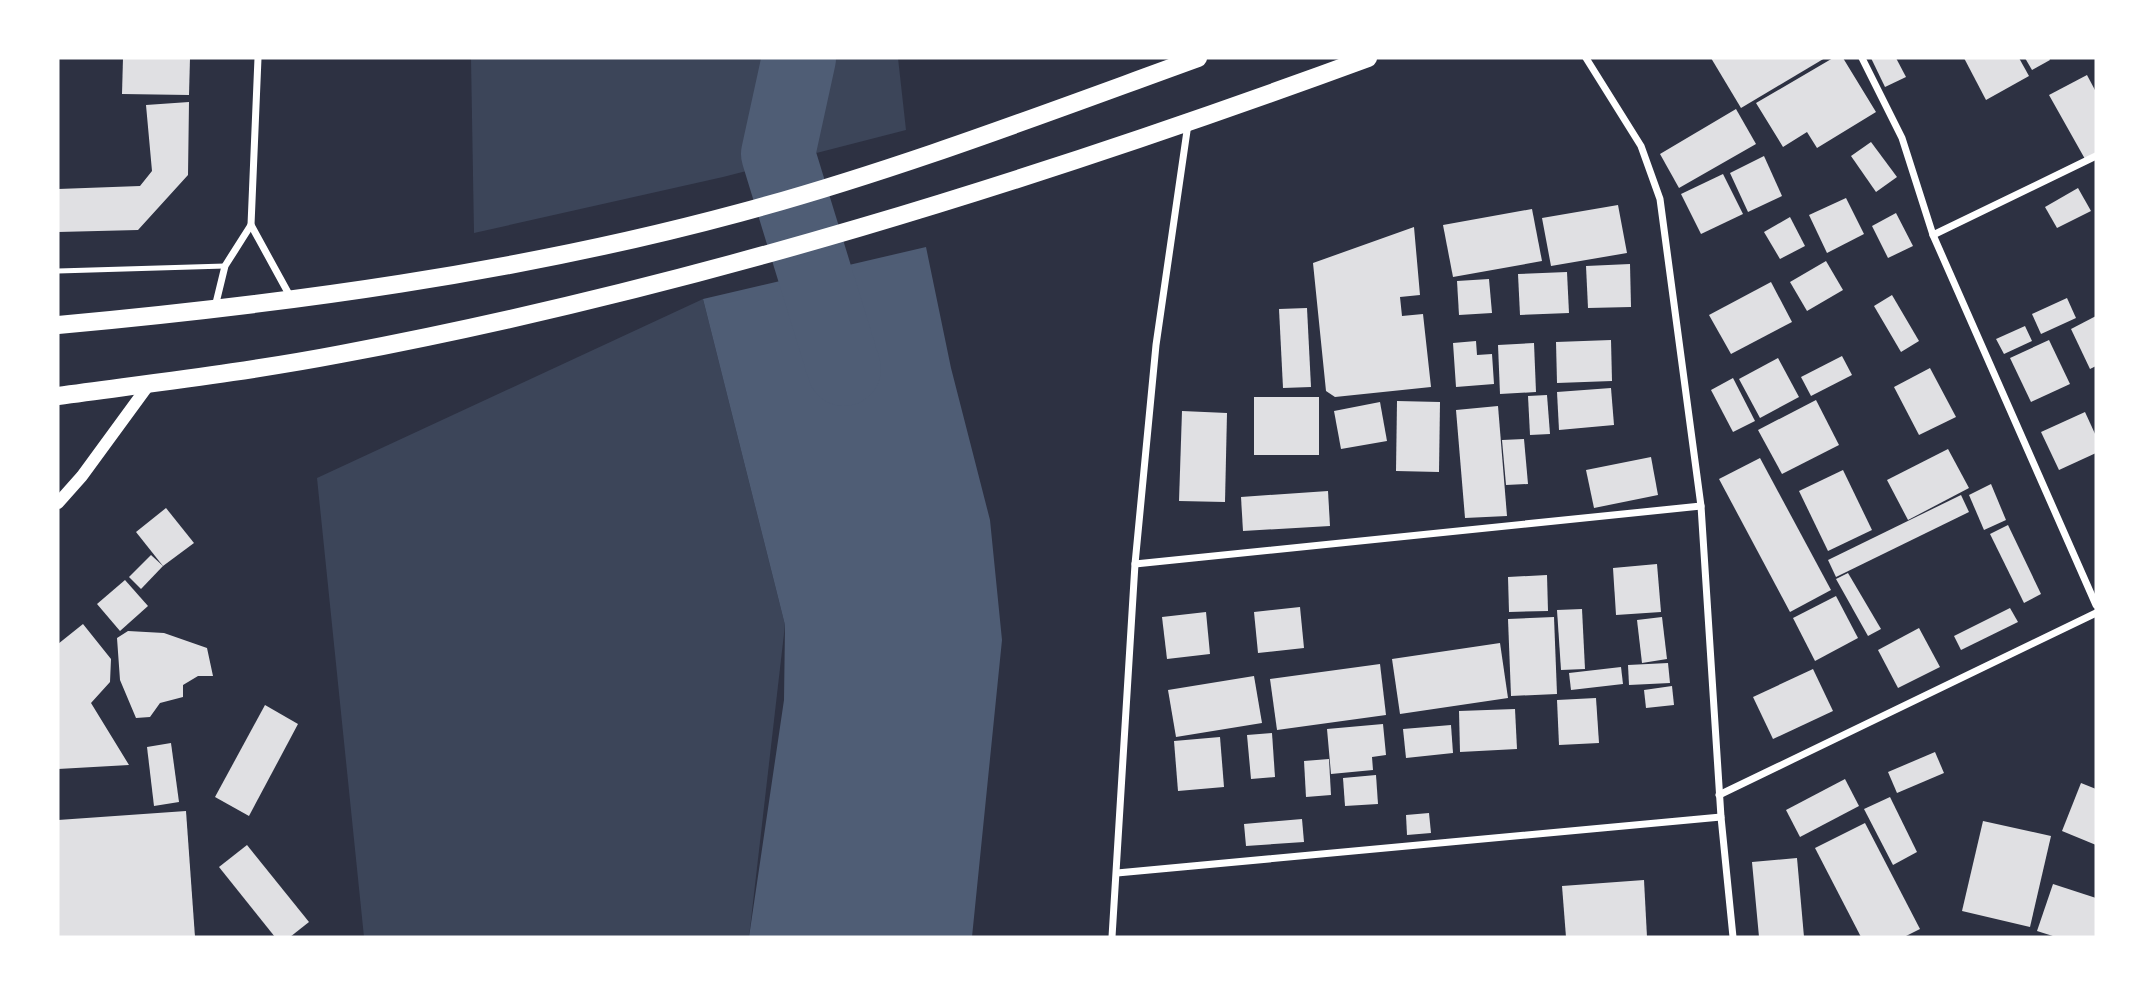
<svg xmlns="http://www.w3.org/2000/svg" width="2154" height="995" font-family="'Asap Condensed',sans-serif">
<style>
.green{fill:#3c4559}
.water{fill:#4f5d75}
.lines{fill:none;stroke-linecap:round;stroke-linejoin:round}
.river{stroke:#4f5d75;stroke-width:74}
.building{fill:#e0e0e3}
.service{stroke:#fff;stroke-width:5}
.minor{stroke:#fff;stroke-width:7}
.tertiary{stroke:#fff;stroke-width:12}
.primary{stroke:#fff;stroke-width:18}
</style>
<rect width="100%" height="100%" fill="#2d3142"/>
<g class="green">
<path d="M 471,58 L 898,58 L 906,130 L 723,177 L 474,233 Z"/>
<path d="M 703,299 L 785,625 L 749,937 L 364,937 L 317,478 Z"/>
</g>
<path class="water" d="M 926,247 L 951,368 L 990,520 L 1002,640 L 972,937 L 749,937 L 784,700 L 785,625 L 703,299 Z"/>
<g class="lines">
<path class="river" d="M 799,58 L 778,154 L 844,369"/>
</g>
<g class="building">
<path d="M 123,58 L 190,58 L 189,95 L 122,94 Z"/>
<path d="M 1711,58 L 1825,58 L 1741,108 Z"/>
<path d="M 1833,58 L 1843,58 L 1876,112 L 1817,148 L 1807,132 L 1783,147 L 1756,103 Z"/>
<path d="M 1871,58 L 1896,58 L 1906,77 L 1885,87 Z"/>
<path d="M 1964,58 L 2019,58 L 2029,76 L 1986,100 Z"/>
<path d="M 2025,58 L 2049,58 L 2050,60 L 2032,70 Z"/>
<path d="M 2087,75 L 2096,92 L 2096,153 L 2085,159 L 2049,95 Z"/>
<path d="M 189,102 L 188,175 L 138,230 L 58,232 L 58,189 L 140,186 L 152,171 L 146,105 Z"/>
<path d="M 1736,109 L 1756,144 L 1679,188 L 1660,154 Z"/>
<path d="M 1871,142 L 1897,177 L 1876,192 L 1851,156 Z"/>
<path d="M 1764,156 L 1782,196 L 1748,212 L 1730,173 Z"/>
<path d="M 1723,174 L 1743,214 L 1701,234 L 1681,194 Z"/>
<path d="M 2078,188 L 2091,211 L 2057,228 L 2045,207 Z"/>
<path d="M 1846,198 L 1864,234 L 1827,253 L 1809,215 Z"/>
<path d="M 1618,205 L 1627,253 L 1551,266 L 1542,218 Z"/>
<path d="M 1532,209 L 1542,261 L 1453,277 L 1443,225 Z"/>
<path d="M 1896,213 L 1913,246 L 1888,258 L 1872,226 Z"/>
<path d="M 1790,217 L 1805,246 L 1780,259 L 1764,232 Z"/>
<path d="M 1414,227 L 1420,295 L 1400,297 L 1402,316 L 1423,314 L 1431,387 L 1335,397 L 1326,391 L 1313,263 Z"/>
<path d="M 1826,261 L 1843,290 L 1807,311 L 1790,282 Z"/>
<path d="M 1630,264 L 1631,307 L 1588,308 L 1586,266 Z"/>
<path d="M 1567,272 L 1569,313 L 1520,315 L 1518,274 Z"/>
<path d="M 1489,279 L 1492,313 L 1459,315 L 1457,281 Z"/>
<path d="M 1771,282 L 1792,322 L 1731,354 L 1709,315 Z"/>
<path d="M 1892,295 L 1919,341 L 1901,352 L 1874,306 Z"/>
<path d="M 2067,298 L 2076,318 L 2041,334 L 2032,314 Z"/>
<path d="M 1307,308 L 1311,387 L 1283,388 L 1279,309 Z"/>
<path d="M 2096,316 L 2096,366 L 2090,369 L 2071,329 Z"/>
<path d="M 2025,326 L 2032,341 L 2004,354 L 1996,339 Z"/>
<path d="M 1611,340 L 1612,381 L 1557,383 L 1556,342 Z"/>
<path d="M 2049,340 L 2070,384 L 2031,402 L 2010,358 Z"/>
<path d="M 1476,341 L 1477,355 L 1492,354 L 1494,384 L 1456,387 L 1453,343 Z"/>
<path d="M 1534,343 L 1536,392 L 1500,394 L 1498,345 Z"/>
<path d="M 1842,356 L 1852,375 L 1811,396 L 1801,377 Z"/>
<path d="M 1778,358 L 1799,397 L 1760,418 L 1739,379 Z"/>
<path d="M 1930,368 L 1956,417 L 1919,435 L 1894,387 Z"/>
<path d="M 1733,378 L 1755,421 L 1733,432 L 1711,390 Z"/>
<path d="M 1611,388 L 1614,425 L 1559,430 L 1557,392 Z"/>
<path d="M 1547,395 L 1550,434 L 1530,435 L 1528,396 Z"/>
<rect x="1254" y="397" width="65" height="58"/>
<path d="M 1816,400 L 1839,445 L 1782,474 L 1758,430 Z"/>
<path d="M 1397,401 L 1440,402 L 1439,472 L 1396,471 Z"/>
<path d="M 1380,402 L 1387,441 L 1341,449 L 1334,411 Z"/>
<path d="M 1498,406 L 1507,516 L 1465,518 L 1456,410 Z"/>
<path d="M 1182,411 L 1227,413 L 1225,502 L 1179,501 Z"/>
<path d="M 2085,412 L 2096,436 L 2096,453 L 2059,470 L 2041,432 Z"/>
<path d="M 1524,439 L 1528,484 L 1506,485 L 1502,440 Z"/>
<path d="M 1948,449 L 1969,488 L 1908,520 L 1887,480 Z"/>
<path d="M 1651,457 L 1658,495 L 1594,508 L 1586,470 Z"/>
<path d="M 1760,458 L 1831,590 L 1790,612 L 1719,479 Z"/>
<path d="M 1843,470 L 1872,530 L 1828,551 L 1799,491 Z"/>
<path d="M 1991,484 L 2006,520 L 1984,530 L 1969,495 Z"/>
<path d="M 1328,491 L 1330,526 L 1243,531 L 1241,497 Z"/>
<path d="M 1961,495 L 1969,512 L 1836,577 L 1828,560 Z"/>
<path d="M 166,508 L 194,543 L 163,566 L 136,532 Z"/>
<path d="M 2008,525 L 2041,594 L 2024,603 L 1990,534 Z"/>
<path d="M 151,555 L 163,566 L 141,589 L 129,577 Z"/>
<path d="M 1657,564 L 1661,612 L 1616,615 L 1613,568 Z"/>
<path d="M 1848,573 L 1881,629 L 1868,636 L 1836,579 Z"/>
<path d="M 1547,575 L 1548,611 L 1509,612 L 1508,577 Z"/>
<path d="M 125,580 L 148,606 L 120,631 L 97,604 Z"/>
<path d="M 1836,596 L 1858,638 L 1815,661 L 1793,618 Z"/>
<path d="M 1300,607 L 1304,648 L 1258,653 L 1254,612 Z"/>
<path d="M 2010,608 L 2018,622 L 1961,650 L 1954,636 Z"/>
<path d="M 1582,609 L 1585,669 L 1561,670 L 1557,610 Z"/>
<path d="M 1206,612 L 1210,654 L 1167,659 L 1162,617 Z"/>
<path d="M 1554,617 L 1557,694 L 1511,696 L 1508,619 Z"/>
<path d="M 1662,617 L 1667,659 L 1642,663 L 1637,620 Z"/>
<path d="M 83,624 L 111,659 L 110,682 L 91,703 L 129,765 L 58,769 L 58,644 Z"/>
<path d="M 1919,628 L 1940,667 L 1898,688 L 1878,650 Z"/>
<path d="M 128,631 L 164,633 L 207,648 L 213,676 L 198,676 L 183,685 L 183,697 L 160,703 L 150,717 L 136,718 L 120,680 L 117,638 Z"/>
<path d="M 1500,643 L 1508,698 L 1400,714 L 1392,659 Z"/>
<path d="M 1668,663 L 1670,683 L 1629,685 L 1628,665 Z"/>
<path d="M 1380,664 L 1386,715 L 1277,730 L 1270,679 Z"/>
<path d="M 1621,667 L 1623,684 L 1571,690 L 1569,673 Z"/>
<path d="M 1813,669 L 1833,711 L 1773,739 L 1753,697 Z"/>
<path d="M 1254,676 L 1262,723 L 1176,737 L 1168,690 Z"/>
<path d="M 1672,686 L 1674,705 L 1646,708 L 1644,690 Z"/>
<path d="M 1596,698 L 1599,743 L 1559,745 L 1557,700 Z"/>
<path d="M 265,705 L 298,724 L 249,816 L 215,797 Z"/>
<path d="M 1515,709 L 1517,749 L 1460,752 L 1459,711 Z"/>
<path d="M 1383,724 L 1386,755 L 1372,757 L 1373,770 L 1331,774 L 1327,729 Z"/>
<path d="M 1451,725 L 1453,753 L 1406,758 L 1403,729 Z"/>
<path d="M 1272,733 L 1275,777 L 1251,779 L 1247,735 Z"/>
<path d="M 1220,737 L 1224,787 L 1178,791 L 1174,741 Z"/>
<path d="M 171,743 L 179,802 L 154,806 L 147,747 Z"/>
<path d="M 1935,752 L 1944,773 L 1897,793 L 1888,772 Z"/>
<path d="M 1329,759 L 1331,795 L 1306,797 L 1304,761 Z"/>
<path d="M 1376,775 L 1378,804 L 1345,806 L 1343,778 Z"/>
<path d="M 1845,779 L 1859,806 L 1800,837 L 1786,810 Z"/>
<path d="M 2081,783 L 2096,789 L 2096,845 L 2062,831 Z"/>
<path d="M 1890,797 L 1917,852 L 1893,865 L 1864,809 Z"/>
<path d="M 186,811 L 195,937 L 58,937 L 58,820 Z"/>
<path d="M 1429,813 L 1431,833 L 1407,835 L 1406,815 Z"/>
<path d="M 1302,819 L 1304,842 L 1246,846 L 1244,824 Z"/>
<path d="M 1983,821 L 2051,836 L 2030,927 L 1962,911 Z"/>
<path d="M 1865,823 L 1920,929 L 1904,937 L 1861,937 L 1815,848 Z"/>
<path d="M 247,845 L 309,922 L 290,937 L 275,937 L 219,867 Z"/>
<path d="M 1797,858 L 1804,937 L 1759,937 L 1752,862 Z"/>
<path d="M 1644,880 L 1647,937 L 1566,937 L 1562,886 Z"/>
<path d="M 2053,884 L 2096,898 L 2096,937 L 2056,937 L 2037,931 Z"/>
</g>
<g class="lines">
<path class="service" d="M 58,271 L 225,266"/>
<g class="minor">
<path d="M 1586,58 L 1641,146 L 1660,199 L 1701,506 L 1721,817 L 1733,937"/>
<path d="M 1862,58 L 1902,138 L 1933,235 L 2096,605"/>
<path d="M 251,225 L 291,298"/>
<path d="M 1933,235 L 2096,156"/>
<path d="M 215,307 L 225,266 L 251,225 L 258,58"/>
<path d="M 1135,564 L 1701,506"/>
<path d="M 1719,795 L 2096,613"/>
<path d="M 1117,873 L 1721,817"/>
<path d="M 1112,937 L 1135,564 L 1156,345 L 1188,124"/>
</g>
<path class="tertiary" d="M 58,503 L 82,476 L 150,383"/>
<g class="primary">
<path d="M 58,325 C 286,304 517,273 739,213 C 895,171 1046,113 1198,58"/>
<path d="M 58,396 C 152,383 247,372 341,354 C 692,288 1033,181 1368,58"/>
</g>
</g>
<rect width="2154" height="995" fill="none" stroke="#ffffff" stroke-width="119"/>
</svg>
